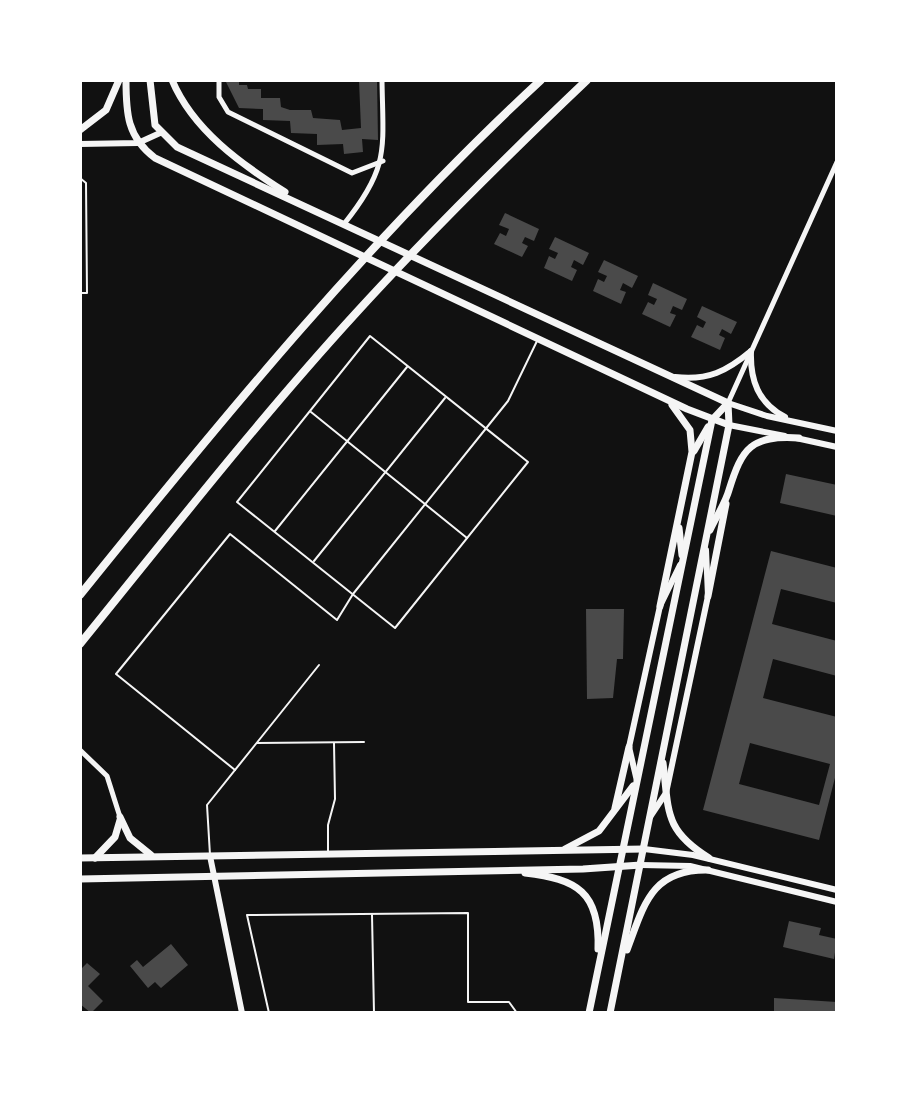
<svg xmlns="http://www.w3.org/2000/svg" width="917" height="1093" font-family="'DM Sans',sans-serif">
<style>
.building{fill:#4a4a4a;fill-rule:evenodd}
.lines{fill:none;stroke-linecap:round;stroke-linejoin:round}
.service{stroke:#f5f5f5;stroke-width:2}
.minor{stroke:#f5f5f5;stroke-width:5}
.tertiary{stroke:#f5f5f5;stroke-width:6}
.secondary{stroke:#f5f5f5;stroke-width:7}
.primary{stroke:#f5f5f5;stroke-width:7}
.trunk{stroke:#f5f5f5;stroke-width:8}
</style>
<rect width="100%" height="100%" fill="#111"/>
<g class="building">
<path d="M 225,80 L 239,80 L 239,85 L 247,85 L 248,89 L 261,89 L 261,98 L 280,98 L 281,107 L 290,110 L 311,110 L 313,118 L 340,120 L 342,130 L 361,128 L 359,81 L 377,80 L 378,140 L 362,139 L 363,152 L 344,154 L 343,144 L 317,145 L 317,134 L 291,133 L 290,121 L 263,120 L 263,109 L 239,108 Z"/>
<path d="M 505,213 L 539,229 L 534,241 L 525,237 L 522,243 L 528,246 L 522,257 L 494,244 L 500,233 L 506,236 L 509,229 L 499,225 Z"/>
<path d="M 555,237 L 589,253 L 583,265 L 574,260 L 571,267 L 577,270 L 572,281 L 544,268 L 549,256 L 555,259 L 558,253 L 549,249 Z"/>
<path d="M 604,260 L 638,276 L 632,288 L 623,283 L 620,290 L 626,292 L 621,304 L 593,291 L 598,279 L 604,282 L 607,276 L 598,272 Z"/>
<path d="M 653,283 L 687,299 L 682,310 L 673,306 L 670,313 L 676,315 L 670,327 L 642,314 L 648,302 L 654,305 L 657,299 L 648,295 Z"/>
<path d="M 702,306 L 737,322 L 731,334 L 722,329 L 719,335 L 725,338 L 720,350 L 691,337 L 697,325 L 703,328 L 706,322 L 697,317 Z"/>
<path d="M 786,474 L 837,485 L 837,516 L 780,503 Z"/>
<path d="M 771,551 L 837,568 L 837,603 L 781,589 L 772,624 L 837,641 L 837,676 L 773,659 L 763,698 L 837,717 L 837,770 L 819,840 L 703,810 ZM 750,743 L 830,764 L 819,805 L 739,784 Z"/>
<path d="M 586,609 L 624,609 L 623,659 L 617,659 L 613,698 L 587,699 Z"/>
<path d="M 789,921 L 821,928 L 819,935 L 837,939 L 834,959 L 783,947 Z"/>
<path d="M 171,944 L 188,965 L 161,988 L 155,982 L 148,988 L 130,966 L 137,960 L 143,967 Z"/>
<path d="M 87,963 L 100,974 L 88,986 L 103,1001 L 91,1013 L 80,1004 L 80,970 Z"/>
<path d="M 774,998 L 837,1002 L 837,1013 L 774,1013 Z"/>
</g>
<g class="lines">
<g class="service">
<path d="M 80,178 L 86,183 L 87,293 L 80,293"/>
<path d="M 370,336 L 528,462 L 395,628 L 237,502 Z"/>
<path d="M 311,412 L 467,538"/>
<path d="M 275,531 L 407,367"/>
<path d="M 314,561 L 445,398"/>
<path d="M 257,743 L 364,742"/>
<path d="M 235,770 L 116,674 L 230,534 L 337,620 L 353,594 L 508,401 L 537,341"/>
<path d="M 328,853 L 328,825 L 335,799 L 334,743"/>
<path d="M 210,855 L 207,805 L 319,665"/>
<path d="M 372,915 L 374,1013"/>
<path d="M 269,1013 L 247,915 L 468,913 L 468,1002 L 509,1002 L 517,1013"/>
</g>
<g class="minor">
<path d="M 219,80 L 219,97 L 228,112 L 352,173 L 383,161"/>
<path d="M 344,224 C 390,167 383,149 382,80"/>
<path d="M 728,403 L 837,162"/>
<path d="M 80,750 L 107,776 L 120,817"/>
</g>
<g class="tertiary">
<path d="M 80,144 L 138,143 L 160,133"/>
<path d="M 751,351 C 750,380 758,403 785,417"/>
<path d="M 675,377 C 708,381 727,371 751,351"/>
<path d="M 728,403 L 767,416 L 837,431"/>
<path d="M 729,425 L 785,436"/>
<path d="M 796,438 L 837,447"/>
<path d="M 637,781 L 629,747 L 660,606 L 680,565"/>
<path d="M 650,817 L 666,793 L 708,596 L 706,550"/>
<path d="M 644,849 L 693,855 L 837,890"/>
<path d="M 210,856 L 242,1013"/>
<path d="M 641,865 L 690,866 L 837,902"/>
</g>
<g class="secondary">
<path d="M 126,80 C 126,113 127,137 155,158 L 687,409 L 729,425"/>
<path d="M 150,80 L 155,125 L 177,147 L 728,403"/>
<path d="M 172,80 C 193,130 241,164 285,192"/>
<path d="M 80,130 L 106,110 L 119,80"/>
<path d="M 694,451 L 708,427"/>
<path d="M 679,528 L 682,555"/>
<path d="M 710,530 C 716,517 725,504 729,490 C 742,448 751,435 799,438"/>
<path d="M 708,596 L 726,504"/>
<path d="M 660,606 L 692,452 L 690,430 L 672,405"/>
<path d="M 663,763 C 669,812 664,830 709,858"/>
<path d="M 615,808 L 629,747"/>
<path d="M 565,849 L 599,831 L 633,786"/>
<path d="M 525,873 C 577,879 600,892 598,949"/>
<path d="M 627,950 C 644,905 651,869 708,870"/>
<path d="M 589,1013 L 712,420 L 728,403"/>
<path d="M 610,1013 L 729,425 L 728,403"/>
</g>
<g class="primary">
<path d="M 120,817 L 130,838 L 151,855"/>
<path d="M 80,858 L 644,849"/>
<path d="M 95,858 L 115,837 L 120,820"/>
<path d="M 80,879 L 583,869 L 641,865"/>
</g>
<g class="trunk">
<path d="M 80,595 C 225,415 371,237 541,80"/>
<path d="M 80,644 C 170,533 259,419 356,313 C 430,232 507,156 587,80"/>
</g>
</g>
<rect width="917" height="1093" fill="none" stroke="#ffffff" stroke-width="164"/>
</svg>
